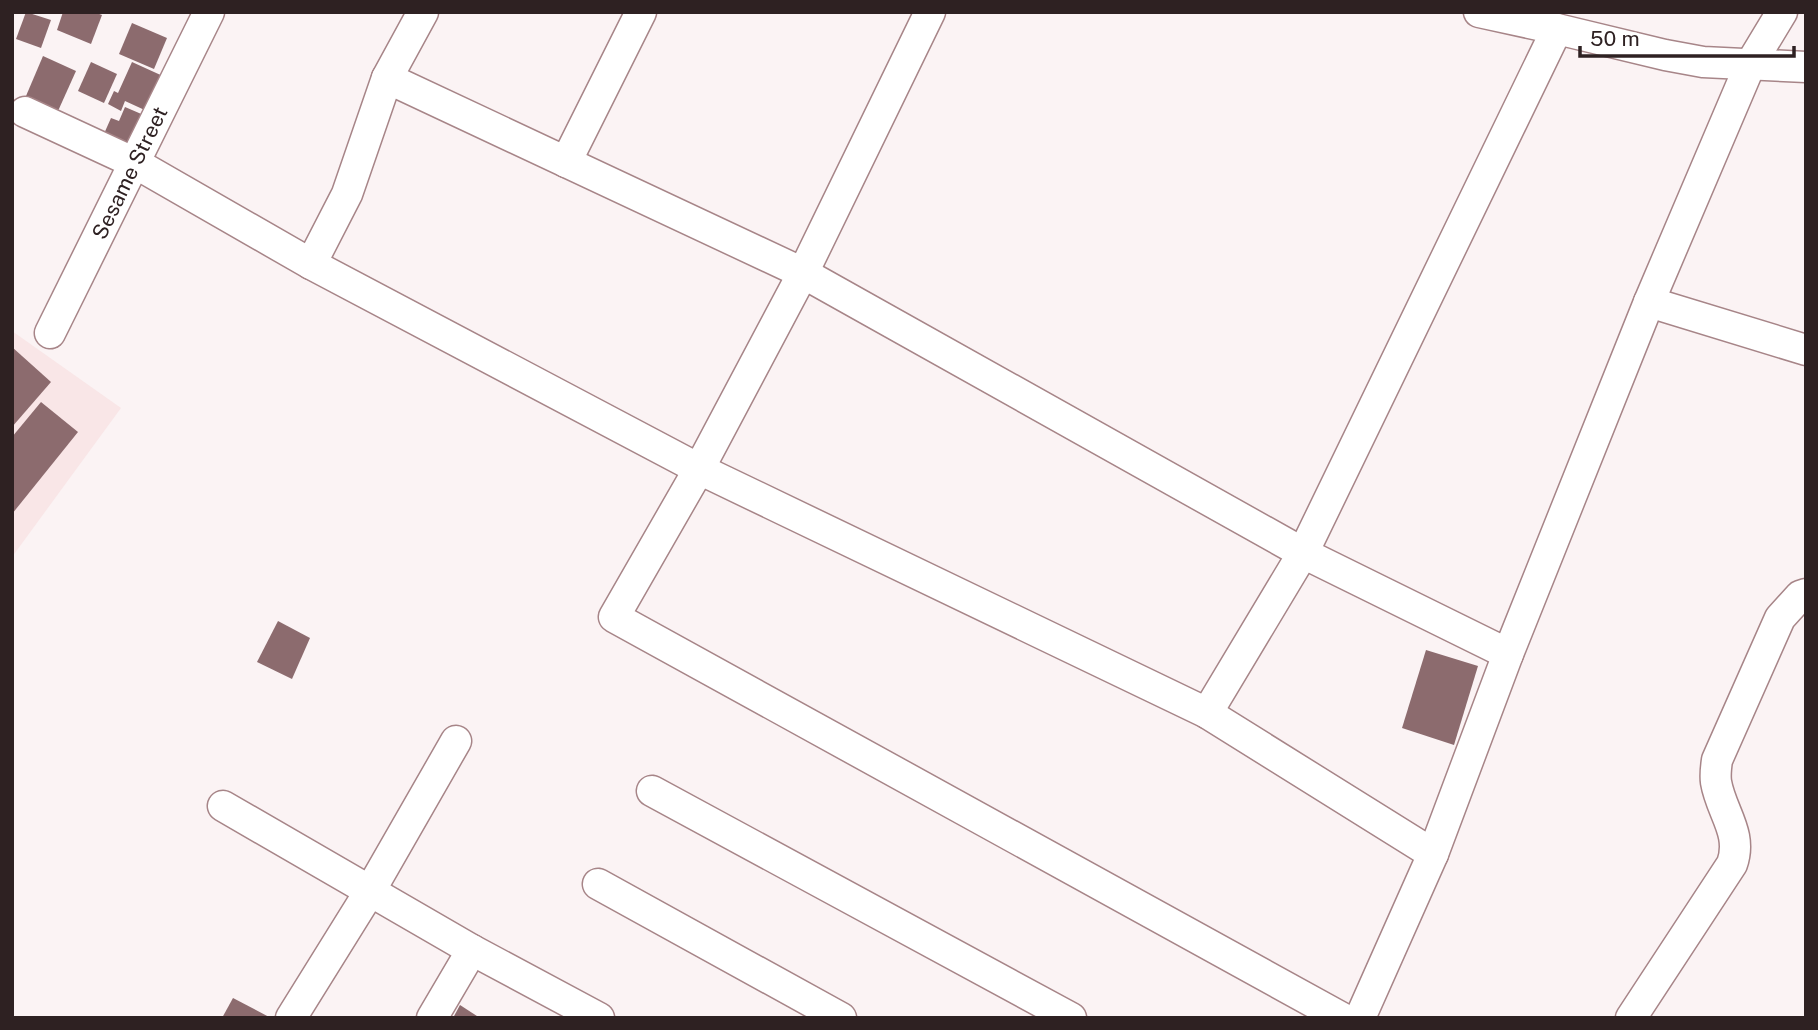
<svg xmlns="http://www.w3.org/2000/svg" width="1818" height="1030" font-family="'Public Sans',sans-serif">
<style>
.built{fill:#f9e6e7}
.building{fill:#8c6b6e}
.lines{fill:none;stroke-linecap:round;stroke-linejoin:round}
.street-casing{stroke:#a78588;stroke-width:33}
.street{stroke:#fff;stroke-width:30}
.labels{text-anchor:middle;stroke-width:7;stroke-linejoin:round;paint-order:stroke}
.street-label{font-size:21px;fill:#2e2122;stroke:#fff}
</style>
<rect width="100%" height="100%" fill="#fbf3f4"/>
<path class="built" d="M 12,331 L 121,408 L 12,557 Z"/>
<g class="building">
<path d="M 26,12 L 51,20 L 41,48 L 16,39 Z"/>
<path d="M 63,12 L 94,12 L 102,15 L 91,44 L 57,30 Z"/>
<path d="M 132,23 L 167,38 L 154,69 L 119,54 Z"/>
<path d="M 43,56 L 76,71 L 58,111 L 26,96 Z"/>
<path d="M 91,62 L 117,74 L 104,103 L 78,91 Z"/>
<path d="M 132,62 L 165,77 L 149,112 L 125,101 L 121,111 L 108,104 L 114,91 L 118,93 Z"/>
<path d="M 125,107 L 146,116 L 123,156 L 99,145 L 111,118 L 119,121 Z"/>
<path d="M 12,347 L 51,382 L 12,427 Z"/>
<path d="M 41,402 L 78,432 L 12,514 L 12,437 Z"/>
<path d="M 278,621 L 310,638 L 292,679 L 257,662 Z"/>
<path d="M 1426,650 L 1478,666 L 1454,745 L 1402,728 Z"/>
<path d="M 233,998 L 271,1018 L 222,1018 Z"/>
<path d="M 460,1005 L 480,1018 L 453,1018 Z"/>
</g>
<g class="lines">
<g class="street-casing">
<g id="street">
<path d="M 930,12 L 803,273 L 699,469 L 614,617 L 1342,1018"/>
<path d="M 1479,12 L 1557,29 L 1665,55 L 1703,62 L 1806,67"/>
<path d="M 387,78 L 803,273 L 1303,553 L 1508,654"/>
<path d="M 25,112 L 135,163 L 311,264 L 699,469 L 1207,713 L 1433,854"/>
<path d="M 566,162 L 641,12"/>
<path d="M 311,264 L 347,194 L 387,78 L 423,12"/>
<path d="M 1649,302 L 1806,350"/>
<path d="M 50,333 L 209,12"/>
<path d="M 1207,713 L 1303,553 L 1557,29"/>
<path d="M 652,791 L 1071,1018"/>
<path d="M 223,806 L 472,950 L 599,1018"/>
<path d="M 598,884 L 841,1018"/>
<path d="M 291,1018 L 370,891 L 456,741"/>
<path d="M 432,1018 L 472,950"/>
<path d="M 1360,1018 L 1433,854 L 1508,654 L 1649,302 L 1750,65 L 1782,12"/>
<path d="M 1631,1018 L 1732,864 C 1743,833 1721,812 1716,782 C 1715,775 1716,767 1717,760 L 1780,618 L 1800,596 L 1806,594"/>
</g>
</g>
<use href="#street" class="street"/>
</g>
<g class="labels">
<g class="street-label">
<text transform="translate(130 173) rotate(-64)" y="7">Sesame Street</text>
</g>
</g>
<rect width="1818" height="1030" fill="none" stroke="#2e2122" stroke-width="28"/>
<path d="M1580 46v10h214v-10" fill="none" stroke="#2e2122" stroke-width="3.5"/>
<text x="1590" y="46" font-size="21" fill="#2e2122" stroke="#ffffff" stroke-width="5" paint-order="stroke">50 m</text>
</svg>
